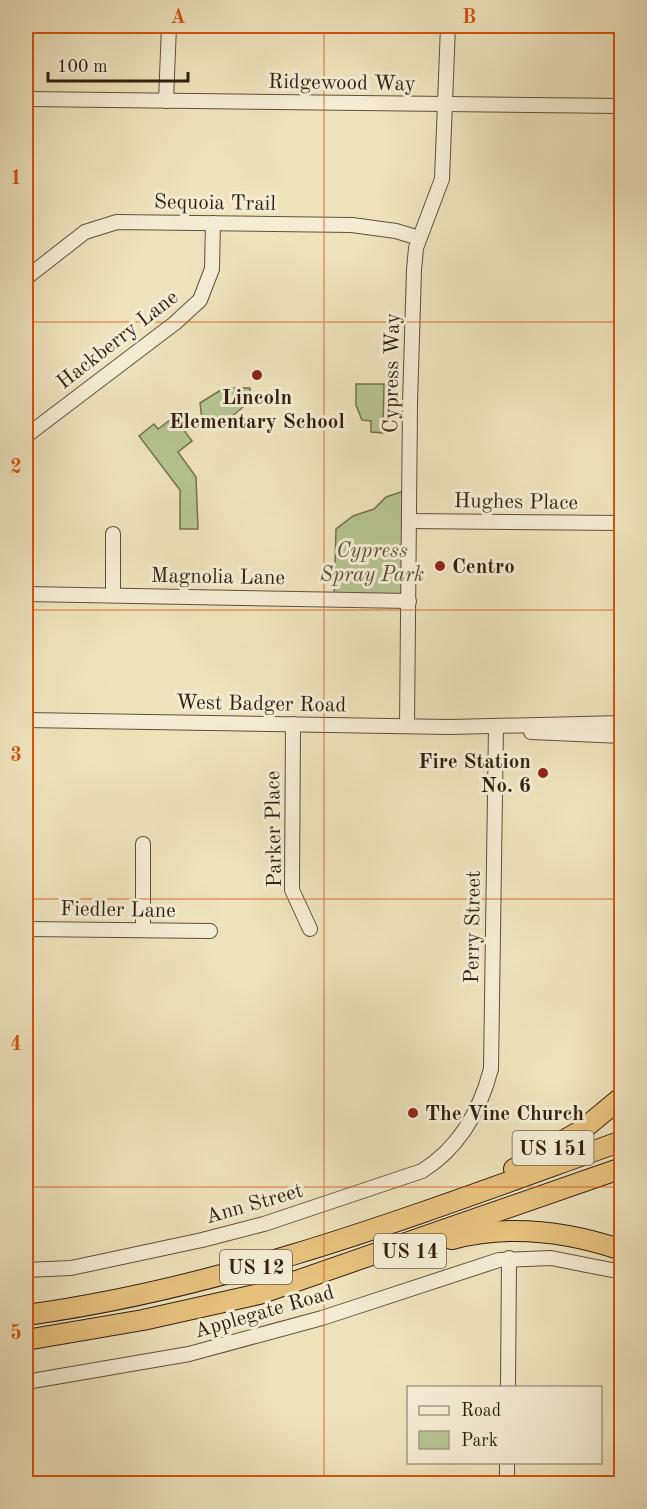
<svg xmlns="http://www.w3.org/2000/svg" width="647" height="1509" font-family="'Old Standard TT',serif">
<style>
.green{fill:#b6c493;stroke:#747151;stroke-width:1.5}
.lines{fill:none;stroke-linecap:round;stroke-linejoin:round}
.minor-casing{stroke:#614f3a;stroke-width:16}
.highway-casing{stroke:#321e0f;stroke-width:22}
.minor{stroke:#f4edd4;stroke-width:14}
.highway{stroke:#e7c27e;stroke-width:20}
.grid{fill:none;stroke:#d6530c;stroke-width:1.5;stroke-opacity:0.55}
.poi-dot{fill:#8f2418;stroke:#f4edd4;stroke-width:2}
.labels{text-anchor:middle;stroke-width:6;stroke-linejoin:round;paint-order:stroke}
.shield{fill:#f4edd4;stroke:#6c5c4a;stroke-width:1.5}
.shield-label{font-size:20px;font-weight:bold;fill:#321e0f}
.street-label{font-size:21px;fill:#321e0f;stroke:#f4edd4}
.poi-label{font-size:21px;font-weight:bold;fill:#321e0f;stroke:#f4edd4;text-anchor:start}
.park-label{font-size:21px;font-style:italic;fill:#5a5037;stroke:#f4edd4}
.neatline{fill:none;stroke:#d6530c;stroke-width:2}
.grid-label{font-size:20px;text-anchor:middle;font-weight:bold;fill:#d6530c}
</style>
<rect width="100%" height="100%" fill="#eee3bd"/>
<filter id="stains"><feTurbulence type="fractalNoise" baseFrequency=".00333" numOctaves="4"/><feColorMatrix values="0 0 0 0 .2 0 0 0 0 .09 0 0 0 0 .02 0 0 0 .5 -.17"/></filter>
<radialGradient id="worn" r=".72"><stop offset=".6" stop-color="#630" stop-opacity="0"/><stop offset="1" stop-color="#630" stop-opacity=".3"/></radialGradient>
<g class="green">
<path d="M 356,384 L 384,384 L 383,433 L 371,432 L 371,421 L 362,420 L 356,405 Z"/>
<path d="M 224,388 L 250,388 L 249,402 L 218,428 L 203,428 L 200,403 Z"/>
<path d="M 174,417 L 192,441 L 178,452 L 196,477 L 198,529 L 180,529 L 180,490 L 139,436 L 154,424 L 158,429 Z"/>
<path d="M 410,489 L 409,601 L 334,599 L 336,529 L 353,516 L 374,509 L 386,497 Z"/>
</g>
<g class="lines">
<g class="minor-casing">
<g id="minor">
<path d="M 26,99 L 622,106"/>
<path d="M 166,101 L 169,26"/>
<path d="M 26,278 L 85,232 L 117,222 L 352,225 L 396,231 L 419,238"/>
<path d="M 26,436 L 175,323 L 200,300 L 212,269 L 213,223"/>
<path d="M 410,521 L 622,523"/>
<path d="M 26,594 L 409,601"/>
<path d="M 113,595 L 113,534"/>
<path d="M 26,720 L 450,727 L 622,723"/>
<path d="M 293,724 L 292,890 L 310,929"/>
<path d="M 407,726 L 410,403 L 414,270 L 416,248 L 442,179 L 448,26"/>
<path d="M 531,732 L 622,736"/>
<path d="M 143,844 L 143,930"/>
<path d="M 26,929 L 210,931"/>
<path d="M 26,1270 L 71,1268 L 202,1240 L 264,1224 L 422,1171 C 459,1148 480,1111 491,1069 L 496,726"/>
<path d="M 26,1382 L 189,1354 L 322,1318 L 499,1260 L 551,1258 L 622,1272"/>
<path d="M 508,1388 L 509,1258"/>
<path d="M 507,1484 L 507,1462"/>
</g>
</g>
<g class="highway-casing">
<g id="highway">
<path d="M 514,1169 L 582,1130 L 622,1097"/>
<path d="M 452,1239 C 509,1224 566,1231 622,1250"/>
<path d="M 26,1315 C 233,1287 426,1211 622,1141"/>
<path d="M 26,1340 L 143,1320 L 259,1294 L 622,1168"/>
</g>
</g>
<use href="#minor" class="minor"/>
<use href="#highway" class="highway"/>
</g>
<path class="grid" d="M 324,26 L 324,1484M 26,322 L 622,322M 26,610 L 622,610M 26,899 L 622,899M 26,1187 L 622,1187"/>
<g class="poi-dot">
<circle cx="257" cy="375" r="6"/>
<circle cx="440" cy="566" r="6"/>
<circle cx="543" cy="773" r="6"/>
<circle cx="413" cy="1113" r="6"/>
</g>
<g class="labels">
<g class="shield">
<rect x="512.5" y="1131" width="81" height="34" rx="4.5"/>
<rect x="374" y="1234" width="72" height="34" rx="4.5"/>
<rect x="220" y="1250" width="72" height="34" rx="4.5"/>
</g>
<g class="shield-label">
<text x="553" y="1155">US 151</text>
<text x="410" y="1258">US 14</text>
<text x="256" y="1274">US 12</text>
</g>
<g class="street-label">
<text transform="translate(342 82) rotate(1)" y="7">Ridgewood Way</text>
<text transform="translate(215 202) rotate(1)" y="7">Sequoia Trail</text>
<text transform="translate(117 339) rotate(-38)" y="7">Hackberry Lane</text>
<text transform="translate(391 373) rotate(-89)" y="7">Cypress Way</text>
<text transform="translate(516 501) rotate(1)" y="7">Hughes Place</text>
<text transform="translate(218 576) rotate(1)" y="7">Magnolia Lane</text>
<text transform="translate(261 703) rotate(1)" y="7">West Badger Road</text>
<text transform="translate(273 829) rotate(-91)" y="7">Parker Place</text>
<text transform="translate(118 909) rotate(1)" y="7">Fiedler Lane</text>
<text transform="translate(472 927) rotate(-89)" y="7">Perry Street</text>
<text transform="translate(254 1203) rotate(-16)" y="7">Ann Street</text>
<text transform="translate(264 1311) rotate(-16)" y="7">Applegate Road</text>
</g>
<g class="poi-label">
<text x="257" y="404" text-anchor="middle">Lincoln<tspan x="257" dy="24">Elementary School</tspan></text>
<text x="452" y="573">Centro</text>
<text x="531" y="768" text-anchor="end">Fire Station<tspan x="531" dy="24">No. 6</tspan></text>
<text x="425" y="1120">The Vine Church</text>
</g>
<g class="park-label">
<text x="372" y="557">Cypress<tspan x="372" dy="24">Spray Park</tspan></text>
</g>
</g>
<rect width="647" height="1509" fill="none" stroke="#eee3bd" stroke-width="66"/>
<rect x="407" y="1386" width="195" height="78" fill="#f4edd4" stroke="#a69a85" stroke-width="1.5"/>
<rect x="419" y="1406" width="30" height="9" fill="#f4edd4" stroke="#a69a85" stroke-width="1.5"/>
<text x="461" y="1416" font-size="18" fill="#321e0f">Road</text>
<rect x="419" y="1431" width="30" height="18" fill="#b6c493" stroke="#a69a85" stroke-width="1.5"/>
<text x="461" y="1446" font-size="18" fill="#321e0f">Park</text>
<path d="M48 72v9h140v-9" fill="none" stroke="#321e0f" stroke-width="3"/>
<text x="57" y="72" font-size="18" fill="#321e0f" stroke="#f4edd4" stroke-width="4.5" paint-order="stroke">100 m</text>
<rect x="33" y="33" width="581" height="1443" class="neatline"/>
<g class="grid-label">
<text x="178" y="23">A</text>
<text x="469" y="23">B</text>
<text x="16" y="184">1</text>
<text x="16" y="473">2</text>
<text x="16" y="761">3</text>
<text x="16" y="1050">4</text>
<text x="16" y="1339">5</text>
</g>
<rect width="100%" height="100%" filter="url(#stains)"/>
<rect width="100%" height="100%" fill="url(#worn)"/>
</svg>
